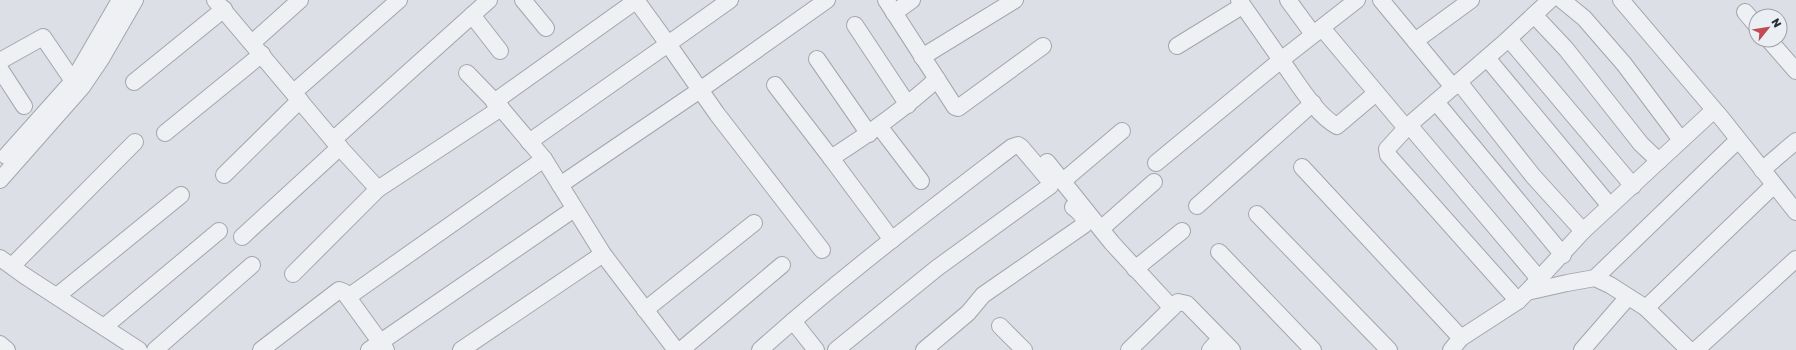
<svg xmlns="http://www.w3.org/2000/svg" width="1796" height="350" font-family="'Golos Text',sans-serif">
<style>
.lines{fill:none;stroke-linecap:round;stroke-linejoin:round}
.minor-casing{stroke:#a2a6ae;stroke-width:18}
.minor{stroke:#eef0f4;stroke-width:16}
</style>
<rect width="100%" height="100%" fill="#dcdfe5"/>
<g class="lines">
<g class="minor-casing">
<g id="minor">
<path d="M 215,0 L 333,140 L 378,189 L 501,108 L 467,73"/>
<path d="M 523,0 L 546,28"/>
<path d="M 730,0 L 668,44 L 717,114 L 822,250"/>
<path d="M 886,0 L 955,107 L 958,108 L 1043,46"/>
<path d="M 1239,0 L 1281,60 L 1322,28 L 1401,122"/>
<path d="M 1288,0 L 1313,34"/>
<path d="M 1381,0 L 1415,41"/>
<path d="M 1562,0 L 1584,18 L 1624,64 L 1681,140"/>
<path d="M 1621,0 L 1723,120 L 1796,212"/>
<path d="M 1745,12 L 1756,25"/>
<path d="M 894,13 L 912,0"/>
<path d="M 472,15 L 500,51"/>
<path d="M 1534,15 L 1566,49 L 1641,144 L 1659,161"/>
<path d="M 855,25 L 908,105"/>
<path d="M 1321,28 L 1357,0"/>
<path d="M 1509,39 L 1633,186"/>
<path d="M 1769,40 L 1796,71"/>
<path d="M 252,43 L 300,0"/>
<path d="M 1177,46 L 1242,6"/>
<path d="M 922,57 L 1015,0"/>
<path d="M 1487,58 L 1610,206"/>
<path d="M 817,59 L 869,134"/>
<path d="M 0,61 L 43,37 L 73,81"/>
<path d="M 0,69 L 24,106"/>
<path d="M 134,82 L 224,9"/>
<path d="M 1459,82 L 1533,176 L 1583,231"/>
<path d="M 775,85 L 831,158 C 869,134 904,109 937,79"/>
<path d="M 1453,87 L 1415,41 L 1471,0"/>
<path d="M 294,92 L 399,0"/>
<path d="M 494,102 L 637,0"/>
<path d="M 1436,102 L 1563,255"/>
<path d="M 501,108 L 544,159 L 603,254 L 676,350"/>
<path d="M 1409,125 L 1540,280"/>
<path d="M 879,126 L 921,181"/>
<path d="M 165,133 L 262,54"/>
<path d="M 333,140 L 489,0"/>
<path d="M 529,142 L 668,44 L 636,0"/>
<path d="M 6,156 L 73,81 L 120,0"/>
<path d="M 831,158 L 892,240"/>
<path d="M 1047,162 L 1112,243 L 1172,308 L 1178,302 L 1187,304 L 1232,350"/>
<path d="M 1156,163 L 1281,60 C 1296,80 1315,114 1337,126 L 1376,93"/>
<path d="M 1302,167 L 1461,338"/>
<path d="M 1762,170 L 1796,141"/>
<path d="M 224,175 L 300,100"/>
<path d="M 0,180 L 82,87 L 101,59 L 135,0"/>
<path d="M 1063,181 L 1122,131"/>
<path d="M 560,185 L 700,90 L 827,0"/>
<path d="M 1197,206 L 1313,103"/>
<path d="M 1257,214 L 1389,350"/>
<path d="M 1102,228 L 1154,182"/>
<path d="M 242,237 L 340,147"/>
<path d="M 1219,252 L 1313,350"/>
<path d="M 0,258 L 25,276 L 139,350"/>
<path d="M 12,266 L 135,142"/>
<path d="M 1135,269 L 1182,231"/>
<path d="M 293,274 L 378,189"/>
<path d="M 1595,278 L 1738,140"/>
<path d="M 1527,292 L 1583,231 L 1714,110"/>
<path d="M 57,296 L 181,195"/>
<path d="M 348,297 L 544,159"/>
<path d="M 1518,301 L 1388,155 L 1387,149 L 1409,125 L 1505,42 L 1550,0"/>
<path d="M 1646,308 L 1774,185"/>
<path d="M 645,310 L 754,223"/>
<path d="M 793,321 L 816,350"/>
<path d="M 1000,326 L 1024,350"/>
<path d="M 104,327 L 219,231"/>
<path d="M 0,344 L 7,350"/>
<path d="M 155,350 L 252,265"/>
<path d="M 261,350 L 339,290 L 344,292 L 386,350"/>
<path d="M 369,350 L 574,209"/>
<path d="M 461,350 L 603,254"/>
<path d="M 681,350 L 782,265"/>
<path d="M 760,350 C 840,278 926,213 1012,147 L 1018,145 L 1021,147 L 1049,180 L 1050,186 L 937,268 L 836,350"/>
<path d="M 924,350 L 968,313 L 983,295 L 1084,225 C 1086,217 1079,212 1073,207"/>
<path d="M 1129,350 L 1172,308"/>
<path d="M 1210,350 L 1220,339"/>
<path d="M 1451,350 L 1461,338 L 1518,301 L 1527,292 L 1567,283 L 1595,278 L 1610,285 L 1646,308 L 1689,350"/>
<path d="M 1582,350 L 1628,297"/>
<path d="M 1696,350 L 1796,259"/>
</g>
</g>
<use href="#minor" class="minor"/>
</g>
<g transform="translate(1768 28) rotate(60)"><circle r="19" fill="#ebeef3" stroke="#9da1a9"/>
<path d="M0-3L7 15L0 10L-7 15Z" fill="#bf4c55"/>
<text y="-6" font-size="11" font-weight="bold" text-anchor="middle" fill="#282d39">N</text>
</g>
</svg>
